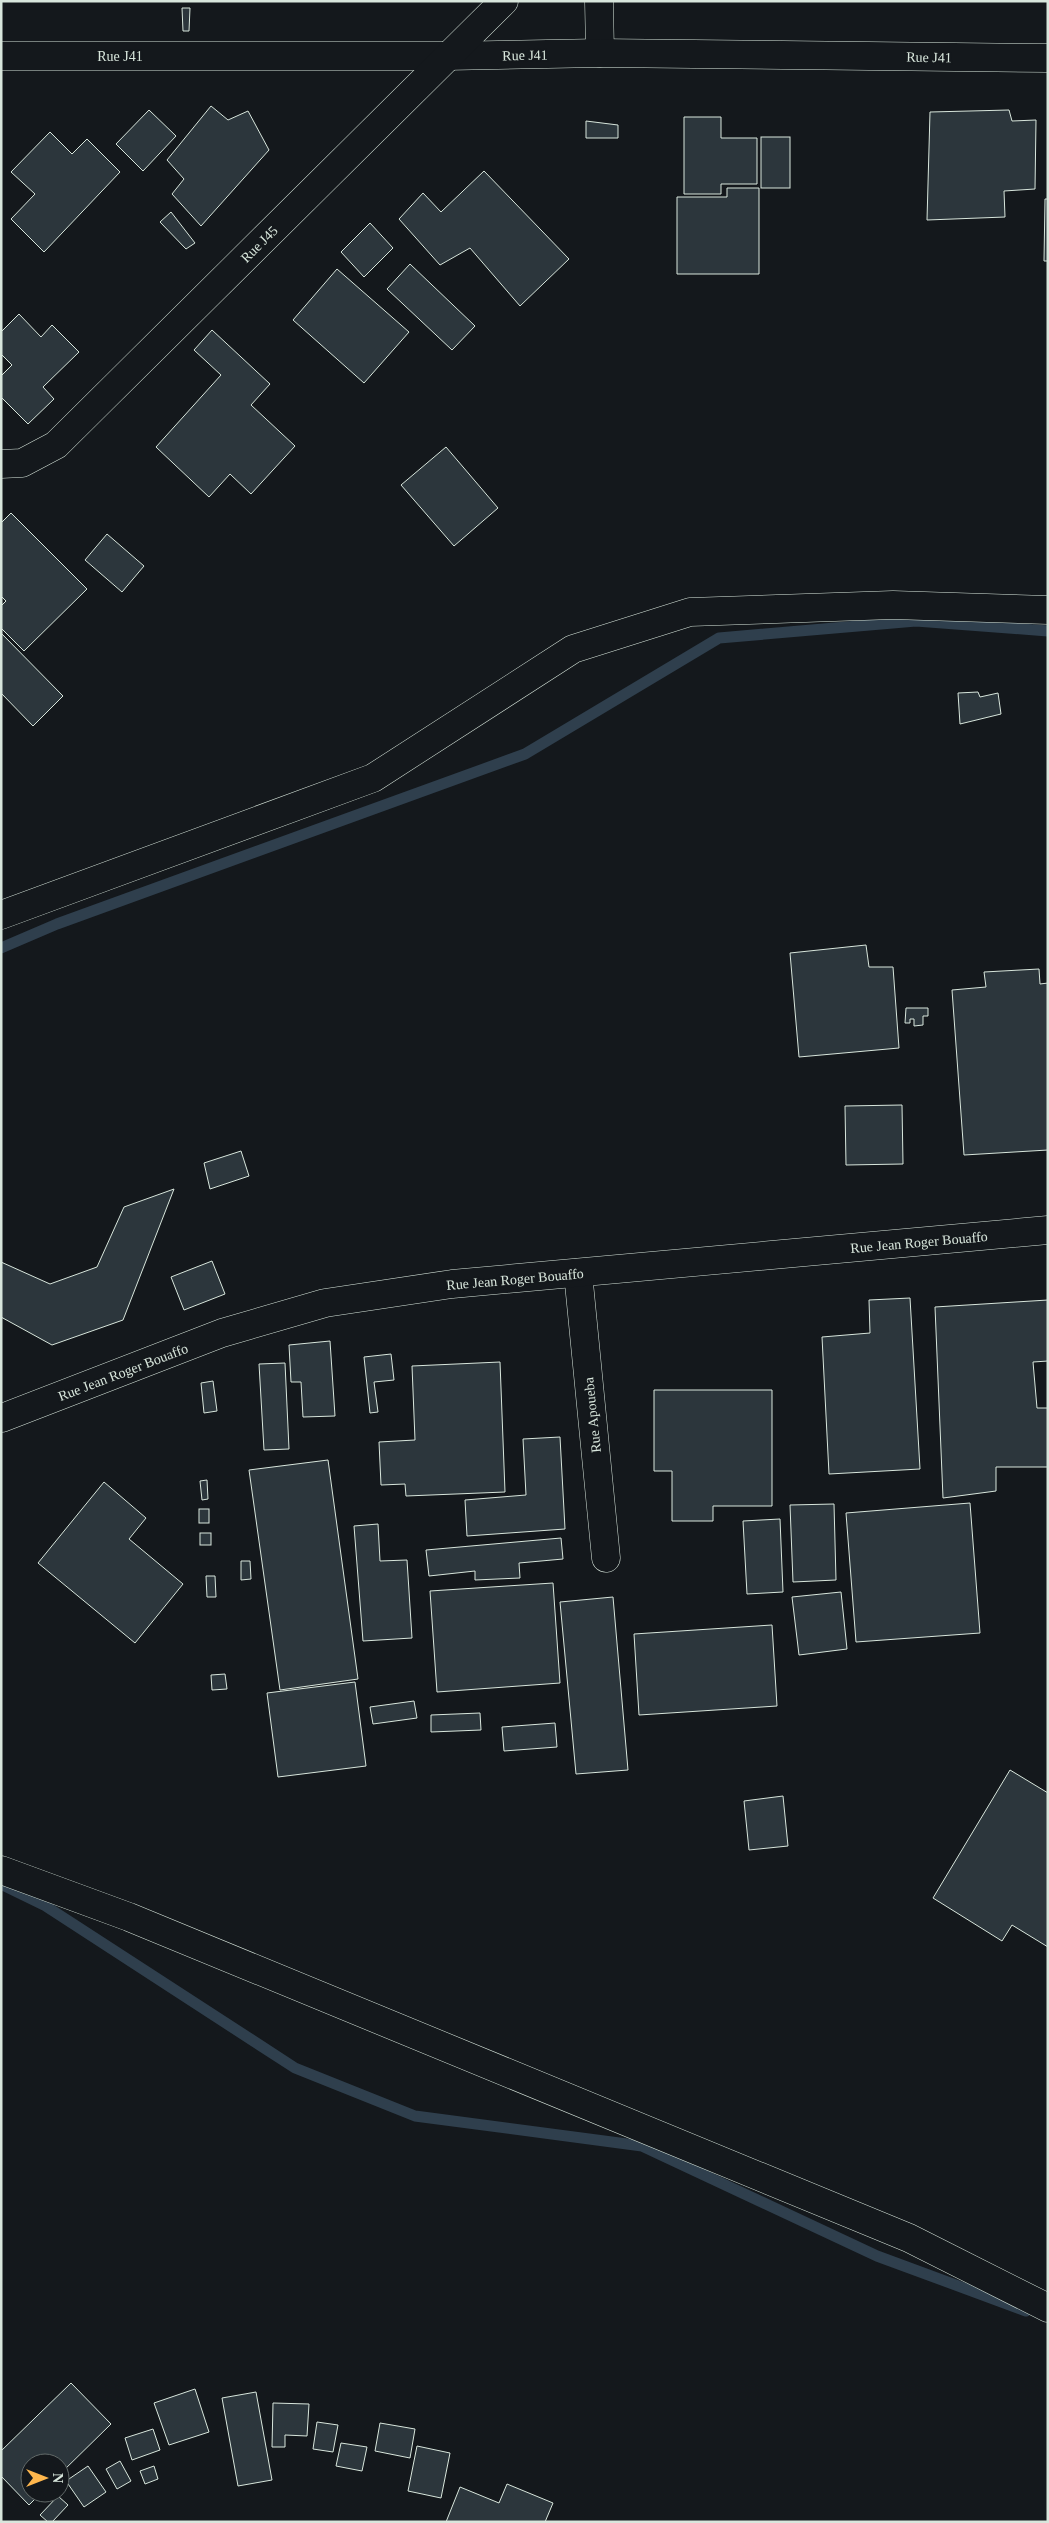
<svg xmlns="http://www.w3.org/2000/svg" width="1049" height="2523" font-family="Georgia,serif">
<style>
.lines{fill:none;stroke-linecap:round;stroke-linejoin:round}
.stream{stroke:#2f3f4d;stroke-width:11}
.building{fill:#2c363c;stroke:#d8e6dc}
.minor-casing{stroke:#d8e6dc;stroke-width:29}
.minor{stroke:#14181c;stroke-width:28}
.labels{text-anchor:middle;stroke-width:4;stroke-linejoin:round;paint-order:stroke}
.street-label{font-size:14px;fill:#d8e6dc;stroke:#14181c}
</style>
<rect width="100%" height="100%" fill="#14181c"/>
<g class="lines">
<g class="stream">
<path d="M 1,948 L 57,924 L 525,754 L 719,638 L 916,621 L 1048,631"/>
<path d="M 1,1884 L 44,1905 L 295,2068 L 415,2116 L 642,2146 L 877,2256 L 1026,2311"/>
</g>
</g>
<g class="building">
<path d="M 182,8 L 190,8 L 189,31 L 183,31 Z"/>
<path d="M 211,106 L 228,120 L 248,111 L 269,150 L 201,226 L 172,194 L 184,179 L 167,160 Z"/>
<path d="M 149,110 L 176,136 L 143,171 L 116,144 Z"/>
<path d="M 1009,110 L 1012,121 L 1036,120 L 1035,189 L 1004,191 L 1005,217 L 927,220 L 930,112 Z"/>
<path d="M 684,117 L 721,117 L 721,138 L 757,138 L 757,184 L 721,184 L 721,194 L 684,194 Z"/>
<path d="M 586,121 L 618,125 L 618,138 L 586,138 Z"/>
<path d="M 50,132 L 72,154 L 87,139 L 120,172 L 44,252 L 11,219 L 35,194 L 11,172 Z"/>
<rect x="761" y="137" width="29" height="51"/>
<path d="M 484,171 L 569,259 L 520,306 L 470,248 L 440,265 L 399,219 L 423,193 L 441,212 Z"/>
<path d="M 727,188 L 759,188 L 759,274 L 677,274 L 677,197 L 727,197 Z"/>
<path d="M 1045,199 L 1048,199 L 1048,261 L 1044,261 Z"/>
<path d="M 171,212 L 195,243 L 186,249 L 160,222 Z"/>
<path d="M 370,223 L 393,248 L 364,277 L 341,252 Z"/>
<path d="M 410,264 L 475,326 L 452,350 L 387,289 Z"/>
<path d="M 337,269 L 409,332 L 364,383 L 293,320 Z"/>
<path d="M 19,314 L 41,337 L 52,325 L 79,352 L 43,387 L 54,399 L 28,424 L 1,397 L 1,376 L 12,365 L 1,354 L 1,332 Z"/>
<path d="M 212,330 L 270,384 L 251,405 L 295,446 L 251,494 L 230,474 L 209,497 L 156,447 L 221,375 L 194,350 Z"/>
<path d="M 446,447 L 498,508 L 454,546 L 401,485 Z"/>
<path d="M 11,513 L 87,589 L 24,651 L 1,628 L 1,606 L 6,601 L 1,596 L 1,523 Z"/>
<path d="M 107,534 L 144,566 L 122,592 L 85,560 Z"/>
<path d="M 1,633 L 63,696 L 33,726 L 1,693 Z"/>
<path d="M 978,692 L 980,697 L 998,693 L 1001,714 L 960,724 L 958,693 Z"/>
<path d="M 866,945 L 869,967 L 893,967 L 899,1048 L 799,1057 L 790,953 Z"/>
<path d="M 1039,969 L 1040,984 L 1048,983 L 1048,1150 L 964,1155 L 952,990 L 986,987 L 984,972 Z"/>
<path d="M 906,1008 L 928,1008 L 928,1016 L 923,1016 L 923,1025 L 914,1026 L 914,1019 L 910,1019 L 910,1023 L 905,1023 Z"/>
<path d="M 902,1105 L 903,1164 L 846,1165 L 845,1106 Z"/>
<path d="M 241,1151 L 249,1176 L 210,1189 L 204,1163 Z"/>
<path d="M 174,1189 L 123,1320 L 52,1345 L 1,1317 L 1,1262 L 50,1284 L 97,1267 L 124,1207 Z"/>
<path d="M 212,1261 L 225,1294 L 184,1310 L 171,1277 Z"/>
<path d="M 910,1298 L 920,1469 L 829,1474 L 822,1337 L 870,1333 L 869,1300 Z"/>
<path d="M 1048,1300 L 1048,1361 L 1033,1362 L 1037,1408 L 1048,1408 L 1048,1467 L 996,1467 L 996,1491 L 943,1498 L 935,1307 Z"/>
<path d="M 330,1341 L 335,1416 L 303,1417 L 301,1382 L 291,1382 L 289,1345 Z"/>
<path d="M 391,1354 L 394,1380 L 374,1382 L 378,1412 L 370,1413 L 364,1357 Z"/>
<path d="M 500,1362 L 505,1492 L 406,1496 L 405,1484 L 381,1485 L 379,1442 L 415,1440 L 412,1366 Z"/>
<path d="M 285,1363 L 289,1449 L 264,1450 L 259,1364 Z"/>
<path d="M 213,1381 L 217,1411 L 204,1413 L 201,1383 Z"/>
<path d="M 654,1390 L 772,1390 L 772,1506 L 713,1506 L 713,1521 L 672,1521 L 672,1471 L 654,1471 Z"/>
<path d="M 560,1437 L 565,1529 L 467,1536 L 465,1500 L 526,1495 L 523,1439 Z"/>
<path d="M 328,1460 L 358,1679 L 280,1690 L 249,1470 Z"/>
<path d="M 207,1480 L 208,1499 L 202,1500 L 200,1481 Z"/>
<path d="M 104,1482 L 146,1518 L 129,1539 L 183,1584 L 135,1643 L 38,1563 Z"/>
<path d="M 970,1503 L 980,1633 L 856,1642 L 846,1513 Z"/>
<path d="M 834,1504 L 836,1580 L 793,1582 L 790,1505 Z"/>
<rect x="199" y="1509" width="10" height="14"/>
<path d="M 780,1519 L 783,1592 L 747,1594 L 743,1521 Z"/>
<path d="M 378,1524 L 380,1561 L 407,1560 L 412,1638 L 363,1641 L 354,1526 Z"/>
<rect x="200" y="1533" width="11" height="12"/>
<path d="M 561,1538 L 563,1559 L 519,1563 L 520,1578 L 475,1580 L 475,1571 L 429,1576 L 426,1550 Z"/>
<path d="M 241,1561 L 250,1561 L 251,1579 L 241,1580 Z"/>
<path d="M 206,1576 L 215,1576 L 216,1597 L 207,1597 Z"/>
<path d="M 553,1583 L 560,1683 L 437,1692 L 430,1591 Z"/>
<path d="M 841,1592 L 847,1649 L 799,1655 L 792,1597 Z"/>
<path d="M 613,1597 L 628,1770 L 576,1774 L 560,1602 Z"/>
<path d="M 772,1625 L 777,1706 L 639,1715 L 634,1634 Z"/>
<path d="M 225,1674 L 227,1689 L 212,1690 L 211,1675 Z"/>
<path d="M 355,1682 L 366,1766 L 278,1777 L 267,1693 Z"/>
<path d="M 414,1701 L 417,1718 L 373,1724 L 370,1707 Z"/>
<path d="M 480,1713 L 481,1730 L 431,1732 L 431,1715 Z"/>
<path d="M 555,1723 L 557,1747 L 504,1751 L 502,1727 Z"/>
<path d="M 1010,1770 L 1048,1793 L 1048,1947 L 1012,1925 L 1002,1941 L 933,1898 Z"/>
<path d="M 783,1796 L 788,1846 L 749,1850 L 744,1801 Z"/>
<path d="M 71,2383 L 111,2424 L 60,2474 L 60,2463 L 30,2463 L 30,2493 L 41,2493 L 29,2505 L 1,2476 L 1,2451 Z"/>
<path d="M 195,2389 L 209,2432 L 169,2445 L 154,2403 Z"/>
<path d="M 256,2392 L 272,2480 L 238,2486 L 222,2398 Z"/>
<path d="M 273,2403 L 309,2404 L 307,2436 L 285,2435 L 285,2447 L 272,2447 Z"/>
<path d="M 317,2422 L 338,2425 L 333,2452 L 313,2449 Z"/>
<path d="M 380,2423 L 415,2429 L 410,2458 L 375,2451 Z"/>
<path d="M 153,2429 L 160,2450 L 132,2460 L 125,2438 Z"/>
<path d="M 341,2443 L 367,2447 L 362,2471 L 336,2466 Z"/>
<path d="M 417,2446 L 450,2453 L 441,2498 L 408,2491 Z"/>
<path d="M 120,2461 L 131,2481 L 117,2489 L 106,2469 Z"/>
<path d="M 88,2466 L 106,2492 L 84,2507 L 66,2481 Z"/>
<path d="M 154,2466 L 158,2479 L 145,2484 L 140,2471 Z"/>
<path d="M 507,2484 L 553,2503 L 545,2522 L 446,2522 L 460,2487 L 499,2503 Z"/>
<path d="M 58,2496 L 68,2505 L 52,2522 L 48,2522 L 40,2515 Z"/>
</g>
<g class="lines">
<g class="minor-casing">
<g id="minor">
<path d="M 599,1 L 600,53"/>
<path d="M 1,56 L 447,56 L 600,53 L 1048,58"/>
<path d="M 1,464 L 22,463 L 56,445 L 504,1"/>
<path d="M 1,915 L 373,778 L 573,649 L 690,612 L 893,605 L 1048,610"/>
<path d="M 578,1273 L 606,1558"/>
<path d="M 2,1418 L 222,1333 L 325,1303 L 452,1284 L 1048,1230"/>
<path d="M 1,1870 L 129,1917 L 909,2238 L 1048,2308"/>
</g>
</g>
<use href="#minor" class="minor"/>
</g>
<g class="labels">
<g class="street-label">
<text transform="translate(525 55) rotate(-1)" y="5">Rue J41</text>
<text x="120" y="61">Rue J41</text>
<text transform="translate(929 57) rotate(1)" y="5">Rue J41</text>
<text transform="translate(259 244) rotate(-45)" y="5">Rue J45</text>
<text transform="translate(919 1242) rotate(-5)" y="5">Rue Jean Roger Bouaffo</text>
<text transform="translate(515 1279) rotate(-5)" y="5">Rue Jean Roger Bouaffo</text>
<text transform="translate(123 1372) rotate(-21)" y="5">Rue Jean Roger Bouaffo</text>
<text transform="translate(592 1415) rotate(-96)" y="5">Rue Apoueba</text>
</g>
</g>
<rect width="1049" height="2523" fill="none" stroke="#d8e6dc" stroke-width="5"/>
<g transform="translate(45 2478) rotate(90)"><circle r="24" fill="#14181c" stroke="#626a69"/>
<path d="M0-4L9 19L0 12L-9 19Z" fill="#ffb74d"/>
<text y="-8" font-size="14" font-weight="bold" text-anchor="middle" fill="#d8e6dc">N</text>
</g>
</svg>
